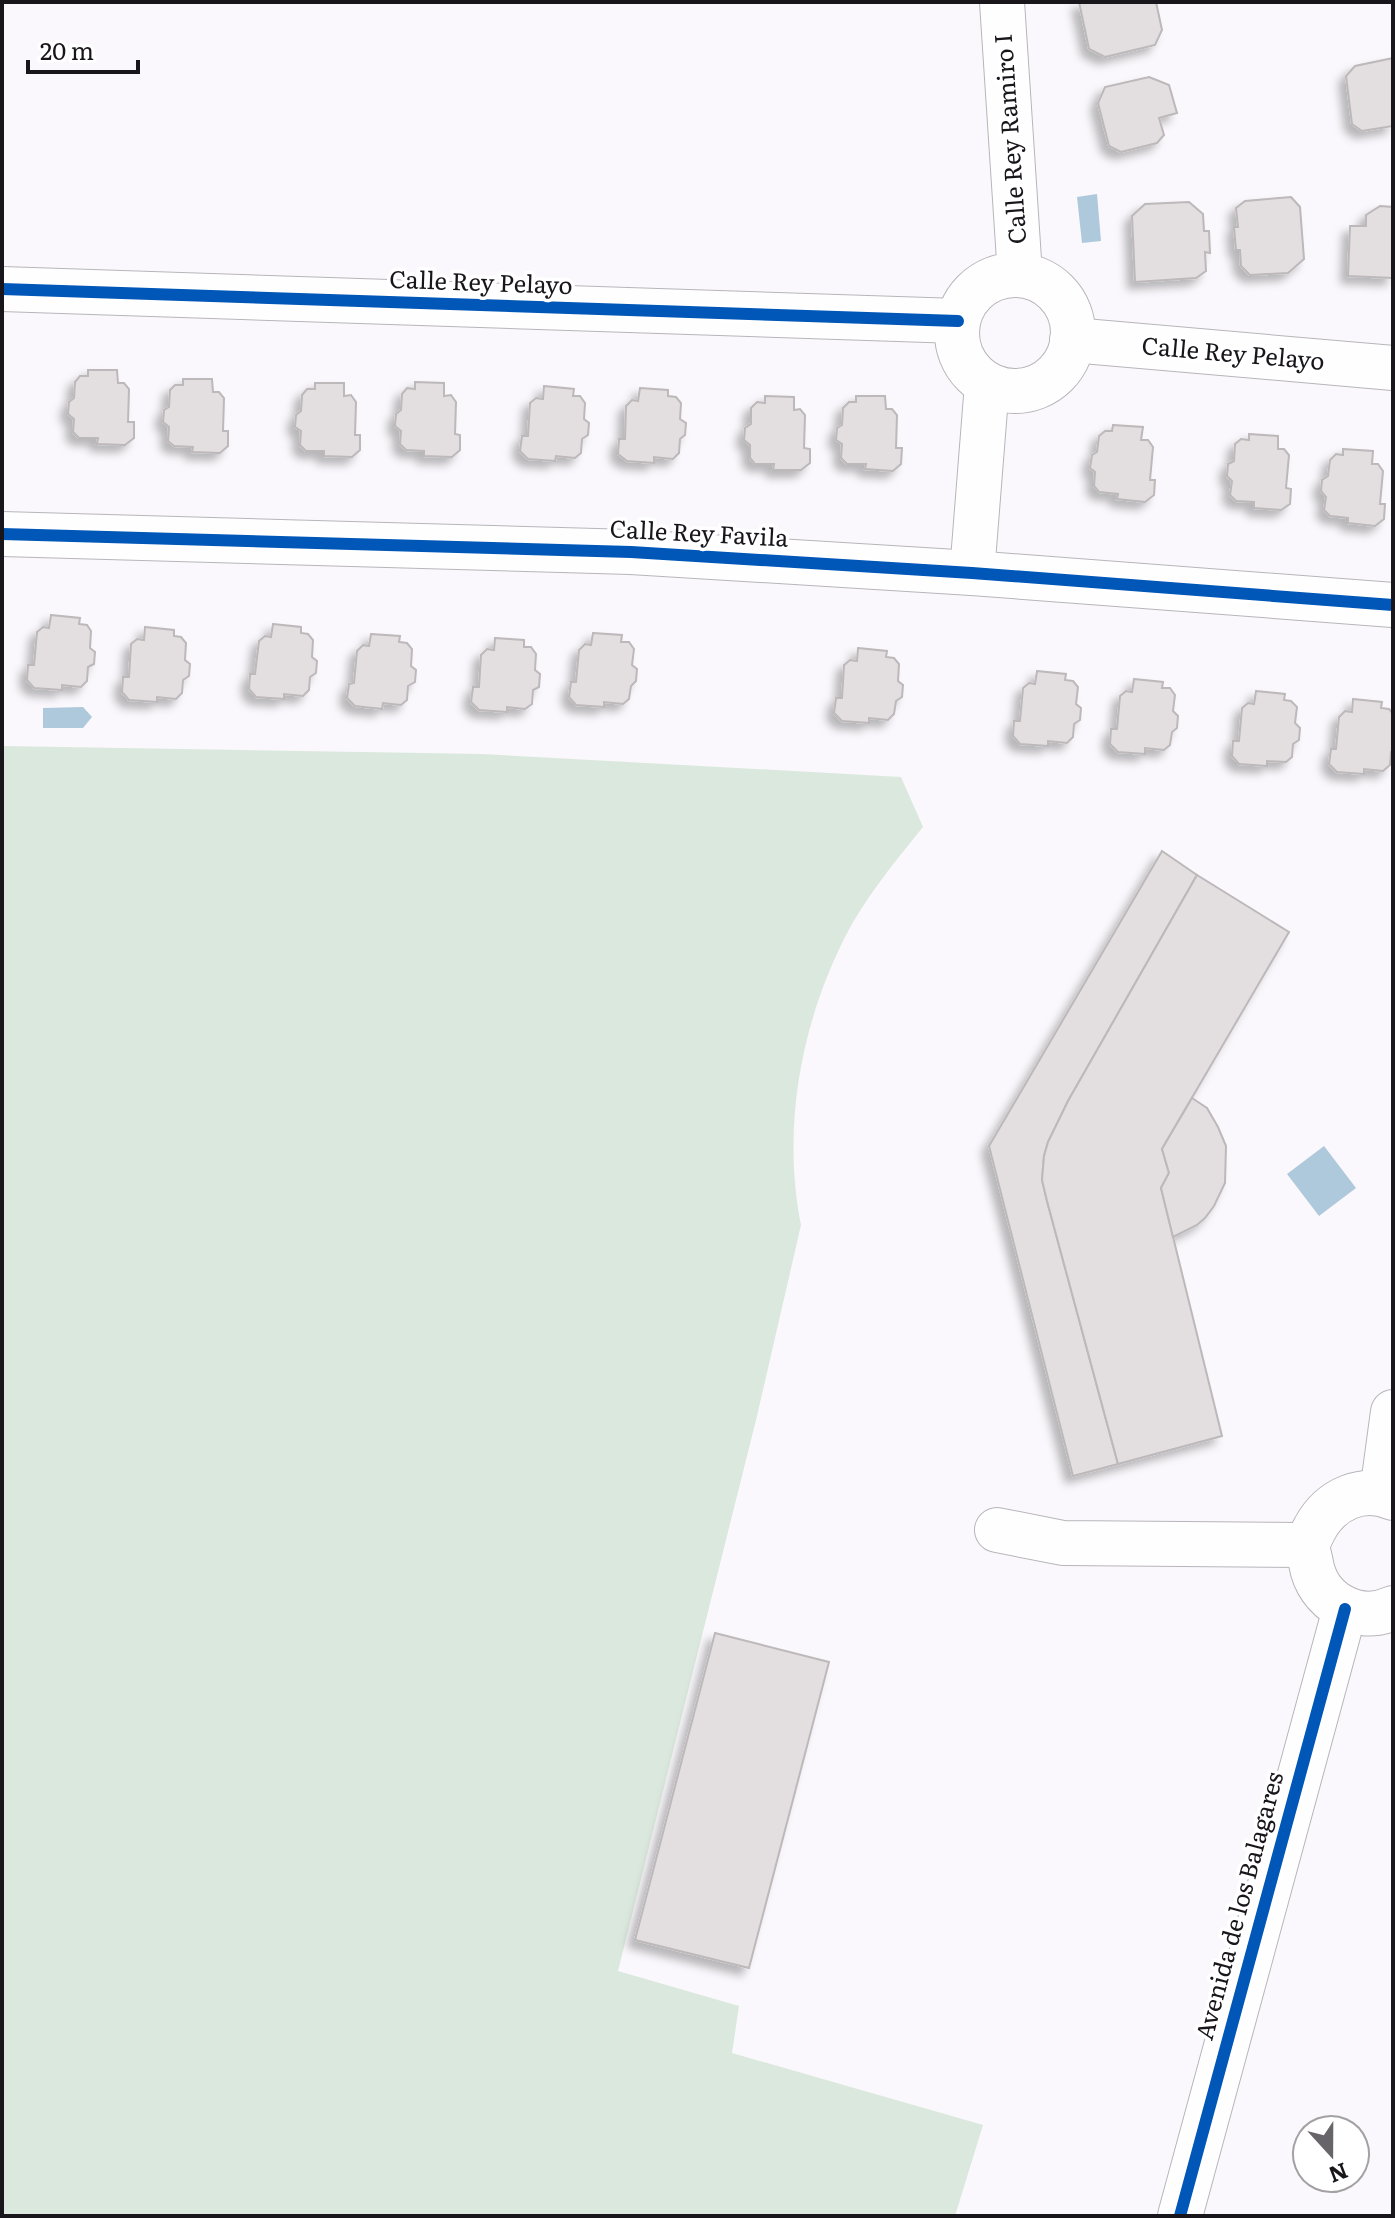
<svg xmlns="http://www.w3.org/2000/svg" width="1395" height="2218" font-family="Literata,serif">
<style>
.green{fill:#dbe8dd}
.water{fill:#aec9db}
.building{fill:#e3dedf;stroke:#bdb8b9;stroke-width:2;filter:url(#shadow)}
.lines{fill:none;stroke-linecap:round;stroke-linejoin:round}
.minor-casing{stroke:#b8b5ba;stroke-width:46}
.minor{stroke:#fefeff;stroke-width:44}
.cycleway-casing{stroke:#fff;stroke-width:17}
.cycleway{stroke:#0057b8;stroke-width:12}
.labels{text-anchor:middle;stroke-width:7;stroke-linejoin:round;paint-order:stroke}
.street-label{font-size:24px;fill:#18151b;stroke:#fff}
</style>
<defs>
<filter id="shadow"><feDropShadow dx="-7" dy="7" stdDeviation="4" flood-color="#0004"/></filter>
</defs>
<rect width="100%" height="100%" fill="#faf8fc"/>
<path class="green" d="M 2,746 L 482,754 L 901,777 L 923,827 C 894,863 863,900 843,941 C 800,1028 782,1130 801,1225 L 757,1416 L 618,1971 L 739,2006 L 732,2053 L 983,2125 L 955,2216 L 2,2216 Z"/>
<g class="water">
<path d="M 1097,194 L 1101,241 L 1082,243 L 1077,197 Z"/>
<path d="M 83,707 L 92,717 L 83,728 L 43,728 L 43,708 Z"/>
<path d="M 1324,1146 L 1356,1188 L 1319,1216 L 1287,1174 Z"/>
</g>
<g class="building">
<path d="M 1156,2 L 1162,30 L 1155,45 L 1105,57 L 1089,49 L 1079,2 Z"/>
<path d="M 1393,58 L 1393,126 L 1362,131 L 1352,124 L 1346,76 L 1355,66 Z"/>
<path d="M 1149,77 L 1169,85 L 1177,113 L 1159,118 L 1164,135 L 1157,143 L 1121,152 L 1109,146 L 1098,103 L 1105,87 Z"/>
<path d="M 1291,197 L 1300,207 L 1304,259 L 1288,273 L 1250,275 L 1241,266 L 1240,250 L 1236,250 L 1234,227 L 1238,227 L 1236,208 L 1245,201 Z"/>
<path d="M 1189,202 L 1203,214 L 1204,231 L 1209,231 L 1210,253 L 1205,252 L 1206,271 L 1196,278 L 1135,282 L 1132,216 L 1145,204 Z"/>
<path d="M 1380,206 L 1393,207 L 1393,278 L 1348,276 L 1350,226 L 1366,226 L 1366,215 Z"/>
<path d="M 88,370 L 117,370 L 118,383 L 124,383 L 129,389 L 128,422 L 134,422 L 134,438 L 125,445 L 97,444 L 98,438 L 79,438 L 73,432 L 74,419 L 68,414 L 69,402 L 74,398 L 75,382 L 80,376 L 88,376 Z"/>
<path d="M 183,379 L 212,379 L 213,392 L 219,392 L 224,398 L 223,431 L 228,431 L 228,446 L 220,453 L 192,452 L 193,447 L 174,446 L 168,441 L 169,427 L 163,422 L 164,410 L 169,407 L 170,390 L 175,385 L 183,385 Z"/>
<path d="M 415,382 L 444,383 L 444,396 L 451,395 L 456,402 L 455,434 L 460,435 L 460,450 L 452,457 L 424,456 L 424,451 L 406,450 L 400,444 L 401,431 L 395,426 L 396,414 L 401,410 L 402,394 L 407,388 L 415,389 Z"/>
<path d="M 315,383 L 344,383 L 344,396 L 351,395 L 356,402 L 355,435 L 360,435 L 360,450 L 352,457 L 324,456 L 324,451 L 306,451 L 300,445 L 301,431 L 295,427 L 296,415 L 301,411 L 302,395 L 307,389 L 315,389 Z"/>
<path d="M 544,386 L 574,389 L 573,396 L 580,396 L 585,403 L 584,419 L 589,423 L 588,435 L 582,439 L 581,453 L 575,458 L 556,456 L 555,461 L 528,459 L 520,451 L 522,436 L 528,436 L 530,403 L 536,398 L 543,399 Z"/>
<path d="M 640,388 L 668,390 L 668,396 L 676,397 L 681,403 L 680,419 L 686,423 L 685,435 L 680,439 L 679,453 L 673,459 L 654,457 L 654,463 L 627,461 L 618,454 L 619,439 L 625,439 L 626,406 L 632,400 L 638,401 Z"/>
<path d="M 765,396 L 794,397 L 794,410 L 800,409 L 805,415 L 804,448 L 810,449 L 810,463 L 801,470 L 773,470 L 774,464 L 755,464 L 750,458 L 750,445 L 744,440 L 745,428 L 751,424 L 751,408 L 757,402 L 765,403 Z"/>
<path d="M 856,396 L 885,396 L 886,409 L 892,409 L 897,415 L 896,448 L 902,448 L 901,464 L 893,471 L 865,469 L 866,464 L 847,464 L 841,458 L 842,444 L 836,440 L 837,428 L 842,425 L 843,408 L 849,402 L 856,402 Z"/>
<path d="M 1113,425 L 1143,427 L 1141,440 L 1148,440 L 1153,447 L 1150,480 L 1155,480 L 1154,495 L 1145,502 L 1117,499 L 1118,494 L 1099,492 L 1094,486 L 1095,472 L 1090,468 L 1092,455 L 1097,452 L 1099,436 L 1105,431 L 1112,431 Z"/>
<path d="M 1249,434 L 1278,436 L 1278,449 L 1284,449 L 1289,455 L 1286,488 L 1291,489 L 1290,504 L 1281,510 L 1254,508 L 1254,502 L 1236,501 L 1230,495 L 1232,481 L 1227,476 L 1228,464 L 1234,461 L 1235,444 L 1241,439 L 1249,440 Z"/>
<path d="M 1343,449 L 1373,451 L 1372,464 L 1378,464 L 1383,471 L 1380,504 L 1385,504 L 1384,519 L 1375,526 L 1348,523 L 1348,518 L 1330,516 L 1324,510 L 1326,497 L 1321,491 L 1322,480 L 1328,476 L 1330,460 L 1336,454 L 1343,455 Z"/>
<path d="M 51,615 L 80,618 L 79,624 L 87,625 L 91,631 L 90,648 L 95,652 L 94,664 L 88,667 L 87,681 L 81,687 L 62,685 L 62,690 L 34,688 L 27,680 L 28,665 L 34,665 L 37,632 L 43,627 L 49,628 Z"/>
<path d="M 273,624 L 301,627 L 301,633 L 308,634 L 313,640 L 312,657 L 317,661 L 316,673 L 310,677 L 309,690 L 303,696 L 284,694 L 284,699 L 256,697 L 249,689 L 250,674 L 255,674 L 259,641 L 265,636 L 271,637 Z"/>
<path d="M 145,627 L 174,630 L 174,636 L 181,637 L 186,643 L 185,660 L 190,664 L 189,676 L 183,680 L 182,693 L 176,699 L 157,697 L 157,702 L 129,700 L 122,692 L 123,677 L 129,677 L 131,644 L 137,639 L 144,640 Z"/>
<path d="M 593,633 L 622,635 L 621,642 L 629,642 L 634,649 L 632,665 L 637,669 L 636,681 L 631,686 L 629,699 L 623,704 L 604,702 L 604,707 L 576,705 L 569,697 L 571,682 L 576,682 L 579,650 L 585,644 L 591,645 Z"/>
<path d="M 371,634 L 400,636 L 399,642 L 407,643 L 412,649 L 411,666 L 416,670 L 415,682 L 408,686 L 407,700 L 401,705 L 383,703 L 382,709 L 355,706 L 347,698 L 349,684 L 354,683 L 357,651 L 363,645 L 369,646 Z"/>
<path d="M 495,638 L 524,640 L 524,647 L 531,647 L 536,654 L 535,670 L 540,674 L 539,687 L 533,690 L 532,704 L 525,709 L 507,707 L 507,712 L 479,710 L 471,702 L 473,687 L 479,687 L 481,655 L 487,649 L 494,650 Z"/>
<path d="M 858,648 L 887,651 L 886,657 L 894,658 L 899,664 L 898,681 L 903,685 L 902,697 L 896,701 L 894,714 L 888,720 L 869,718 L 869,723 L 842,721 L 834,713 L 836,698 L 842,698 L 844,665 L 850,660 L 857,661 Z"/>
<path d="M 1037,671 L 1066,674 L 1065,680 L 1073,681 L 1078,687 L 1076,704 L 1081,708 L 1080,720 L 1074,724 L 1073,737 L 1067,743 L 1048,741 L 1048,746 L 1020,744 L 1013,736 L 1014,721 L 1020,721 L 1023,688 L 1029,683 L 1035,684 Z"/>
<path d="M 1134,679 L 1163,682 L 1162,688 L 1170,688 L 1175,695 L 1173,711 L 1178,716 L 1177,728 L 1172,732 L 1170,745 L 1164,750 L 1145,748 L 1145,754 L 1118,752 L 1110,744 L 1111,729 L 1117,729 L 1120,696 L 1126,691 L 1132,692 Z"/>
<path d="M 1256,691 L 1285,694 L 1284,700 L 1291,701 L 1297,707 L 1295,723 L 1300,728 L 1299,740 L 1293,744 L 1292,757 L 1286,762 L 1267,761 L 1267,766 L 1239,764 L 1232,756 L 1233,741 L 1239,741 L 1242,708 L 1248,703 L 1254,704 Z"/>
<path d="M 1353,699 L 1382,702 L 1381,708 L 1389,709 L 1393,714 L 1393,750 L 1391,752 L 1390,765 L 1383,771 L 1364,769 L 1364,774 L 1337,772 L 1329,764 L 1331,749 L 1336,749 L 1339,717 L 1345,711 L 1352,712 Z"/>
<path d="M 1162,851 L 1197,875 L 1068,1101 L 1048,1142 L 1044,1156 L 1042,1180 L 1047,1201 L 1118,1464 L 1073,1476 L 989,1146 Z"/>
<path d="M 1197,875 L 1289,932 L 1162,1149 L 1169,1173 L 1161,1188 L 1222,1436 L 1118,1464 L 1047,1201 L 1042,1180 L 1044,1156 L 1048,1142 L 1068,1101 Z"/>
<path d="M 1192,1098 L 1207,1108 L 1218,1127 L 1226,1146 L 1225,1183 L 1214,1206 L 1205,1218 L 1197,1225 L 1173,1237 L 1161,1188 L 1169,1173 L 1162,1149 Z"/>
<path d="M 715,1633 L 829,1662 L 749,1968 L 635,1940 Z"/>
</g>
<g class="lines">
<g class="minor-casing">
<g id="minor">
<path d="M 1002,2 L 1020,275"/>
<circle cx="1015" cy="333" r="58"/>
<path d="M 2,289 L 958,321"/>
<path d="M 1072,340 L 1393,368"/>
<path d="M 2,534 L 631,552 L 972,573 L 1393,605"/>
<path d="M 972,573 L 987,384"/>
<path d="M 1382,1493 L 1393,1412"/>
<path d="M 1393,1498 C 1362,1485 1331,1499 1315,1528 C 1313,1532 1309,1539 1308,1545 C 1307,1550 1310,1557 1311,1563 C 1317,1601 1357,1625 1393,1608"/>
<path d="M 997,1530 L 1063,1543 L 1308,1545"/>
<path d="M 1180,2216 L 1345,1609"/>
</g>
</g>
<use href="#minor" class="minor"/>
<g class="cycleway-casing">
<g id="cycleway">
<path d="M 2,289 L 958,321"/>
<path d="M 2,534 L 631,552 L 972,573 L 1393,605"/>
<path d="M 1180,2216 L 1345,1609"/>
</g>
</g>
<use href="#cycleway" class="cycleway"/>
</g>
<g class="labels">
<g class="street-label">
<text transform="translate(1011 139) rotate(-94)" y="8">Calle Rey Ramiro I</text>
<text transform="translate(481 283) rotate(2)" y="8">Calle Rey Pelayo</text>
<text transform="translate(1233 354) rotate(5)" y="8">Calle Rey Pelayo</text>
<text transform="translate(699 534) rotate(3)" y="8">Calle Rey Favila</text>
<text transform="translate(1240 1906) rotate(-75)" y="8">Avenida de los Balagares</text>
</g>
</g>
<rect width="1395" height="2218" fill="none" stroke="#18151b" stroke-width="8"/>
<g transform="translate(1331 2154) rotate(159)"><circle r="38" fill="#ffffff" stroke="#a3a1a4" stroke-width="2"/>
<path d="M0-6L14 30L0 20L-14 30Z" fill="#67646a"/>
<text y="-12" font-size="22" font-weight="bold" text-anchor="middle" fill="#18151b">N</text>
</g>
<path d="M28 60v12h110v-12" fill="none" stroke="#18151b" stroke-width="4"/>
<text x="40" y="60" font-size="24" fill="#18151b" stroke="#ffffff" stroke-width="6" paint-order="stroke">20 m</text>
</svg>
